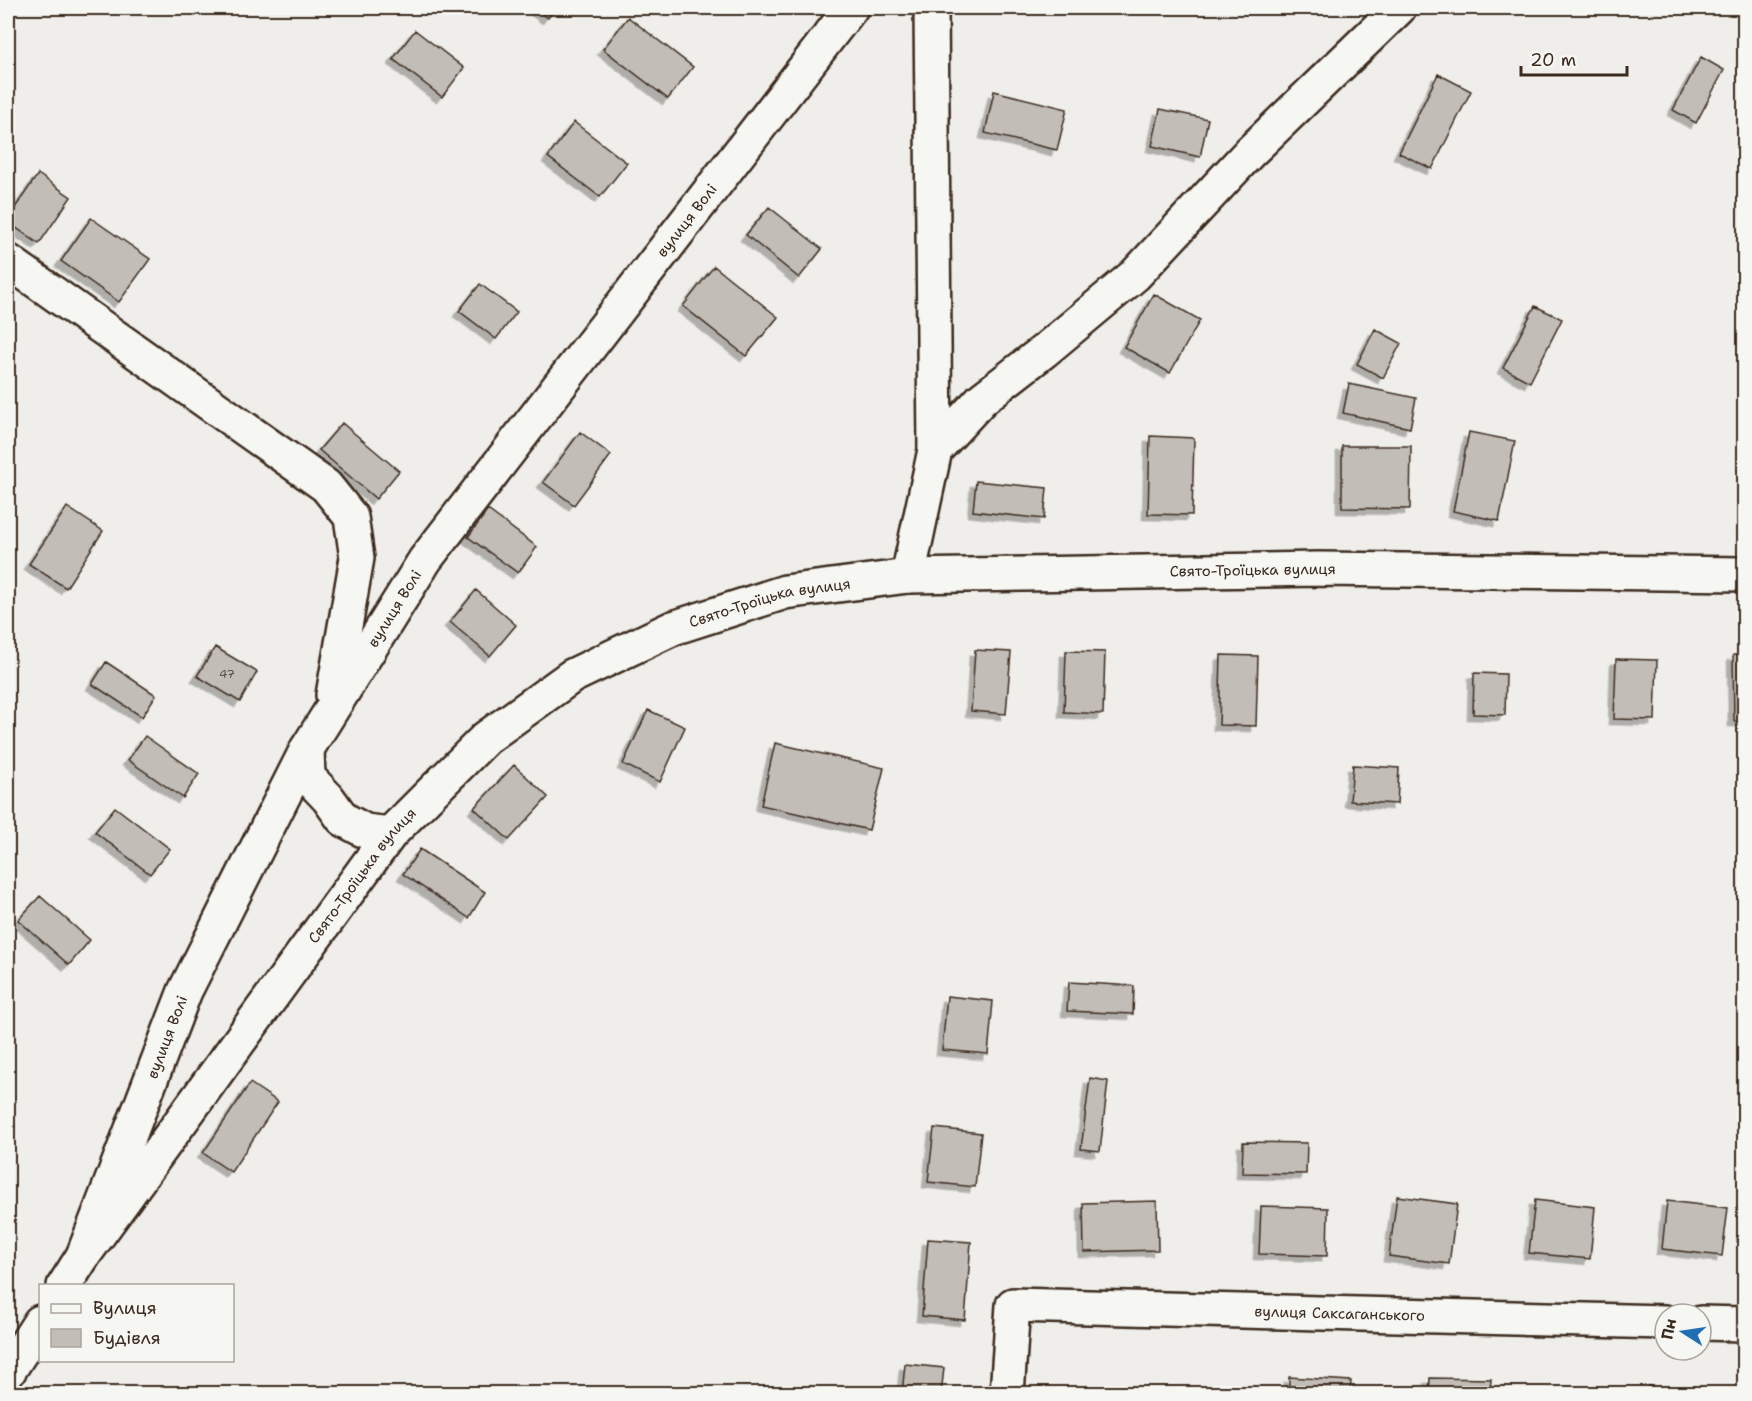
<svg xmlns="http://www.w3.org/2000/svg" width="1752" height="1401" font-family="'Shantell Sans',sans-serif">
	<style>
		.building { fill: #c2bdb7; stroke: #3b2a1e; stroke-width: 1.5; filter: url(#shadow) }
		.lines { fill: none; stroke-linecap: round; stroke-linejoin: round }
		.minor-casing { stroke: #3b2a1e; stroke-width: 38 }
		.minor { stroke: #f6f6f2; stroke-width: 33 }
		.labels { text-anchor: middle; stroke-width: 5; stroke-linejoin: round; paint-order: stroke }
		.number-label { font-size: 12px; fill: #5d4f44 }
		.street-label { font-size: 15px; fill: #3b2a1e; stroke: #f6f6f2 }
	</style>
	<defs>
		<filter id="shadow"><feDropShadow dx="-5.5" dy="5.5" stdDeviation="0" flood-color="#0004"/></filter>
	</defs>
	<rect width="100%" height="100%" fill="#efeeea"/>
	<filter id="ink" filterUnits="userSpaceOnUse"><feTurbulence type="fractalNoise" baseFrequency=".0167" numOctaves="2"/><feDisplacementMap in="SourceGraphic" scale="12" xChannelSelector="R" yChannelSelector="G"/><feConvolveMatrix kernelMatrix="1 2 1 2 8 2 1 2 1" color-interpolation-filters="sRGB"/></filter>
	<g filter="url(#ink)">
		<!-- building -->
		<path class="building" d="M534,8h22l-8,10z
			M628,17l65,50 -25,32 -65,-50z
			M415,30l49,38 -22,29 -49,-38z
			M1701,57l23,13 -28,53 -23,-13z
			M1438,74l33,17 -39,78 -33,-16z
			M994,91l73,18 -10,41 -72,-17z
			M1160,109l48,10 -8,38 -48,-11z
			M574,122l53,41 -27,34 -52,-40z
			M38,174l33,23 -32,47 -31,-22v-4z
			M769,207l53,42 -23,29 -53,-43z
			M91,218l59,41 -31,43 -58,-41z
			M714,266l64,51 -32,39 -63,-50z
			M480,284l37,28 -21,27 -37,-28z
			M1154,294l46,26 -30,53 -46,-26z
			M1535,306l27,13 -32,63 -27,-14z
			M1375,329l26,14 -18,35 -26,-14z
			M1349,384l67,14 -6,30 -67,-15z
			M342,423l57,48 -23,28 -57,-49z
			M580,432l31,23 -37,50 -31,-23z
			M1469,432l46,9 -16,80 -46,-10z
			M1150,436l44,2 -2,77 -44,-1z
			M1342,446h69l-1,63 -68,-1z
			M976,481l71,7 -3,31 -71,-8z
			M67,507l36,24 -37,57 -37,-24z
			M488,510l49,37 -19,26 -50,-36z
			M476,590l40,35 -26,31 -40,-34z
			M215,647l42,25 -17,30 -43,-26z
			M975,650l36,2 -5,62 -35,-3z
			M1066,651l39,1 -2,62 -39,-2z
			M1221,655l37,1 -2,70 -37,-1z
			M1733,655h11v66h-10z
			M1616,659l41,1 -2,60 -41,-1z
			M106,662l50,33 -14,22 -50,-33z
			M1474,673l32,1 -1,41 -32,-1z
			M648,710l37,17 -25,55 -37,-18z
			M145,736l54,38 -16,24 -55,-38z
			M775,743l109,25 -15,62 -108,-25z
			M514,765l34,32 -39,43 -35,-32z
			M1353,765l46,3 -2,36 -47,-3z
			M115,807l55,42 -20,25 -55,-42z
			M420,849l65,43 -16,26 -66,-44z
			M40,896l50,44 -21,25 -51,-45z
			M1069,982l65,4 -1,28 -66,-3z
			M947,996l46,5 -5,53 -46,-4z
			M1090,1078l18,3 -8,70 -19,-2z
			M250,1083l28,19 -47,70 -28,-19z
			M934,1128l47,5 -6,54 -47,-5z
			M1243,1142l64,1 -1,31 -64,-1z
			M1397,1196l60,8 -8,60 -60,-8z
			M1535,1200l60,7 -5,52 -61,-6z
			M1157,1201l1,49 -74,2 -1,-49z
			M1667,1201l61,7 -6,48 -60,-7z
			M1261,1206l67,2 -1,48 -68,-2z
			M928,1239l43,3 -6,78 -43,-4z
			M905,1364l39,4 -3,26h-39z
			M1289,1377l62,4 -1,13h-61z
			M1430,1378l61,1 -1,15h-61z
			M1648,1386l52,8h-53z
			M1539,1390l59,2v2h-59z"/>
		<g class="lines">
			<!-- minor casing -->
			<g class="minor-casing">
				<g id="minor">
					<path d="M8,261l318,225 25,31 6,41 -24,137"/>
					<path d="M935,450l47,-51 62,-48 91,-76 114,-122 150,-145"/>
					<path d="M908,576l27,-126 -4,-442"/>
					<path d="M307,749l1,28 20,21 15,21 22,12 25,3"/>
					<path id="s1" d="M83,1256l307,-422 96,-96 86,-62 101,-48 112,-36 123,-16 410,-7 426,5"/>
					<path id="s2" d="M64,1286l19,-30 102,-265 122,-242 118,-189 426,-552"/>
					<path d="M1701,1323l43,1"/>
					<path d="M8,1372l32,-50"/>
					<path id="s3" d="M1007,1394l6,-89 652,17"/>
				</g>
			</g>
			<!-- minor -->
			<use href="#minor" class="minor"/>
		</g>
	</g>
	<g class="labels">
		<!-- number labels -->
		<g class="number-label">
			<text x="227" y="678">47</text>
		</g>
		<!-- street labels -->
		<g class="street-label">
			<text dy="5" stroke="none"><textPath href="#s2" startOffset="1242">вулиця Волі</textPath></text>
			<text dy="5" stroke="none"><textPath href="#s1" startOffset="1462">Свято-Троїцька вулиця</textPath></text>
			<text dy="5" stroke="none"><textPath href="#s1" startOffset="976">Свято-Троїцька вулиця</textPath></text>
			<text dy="5" stroke="none"><textPath href="#s2" startOffset="756">вулиця Волі</textPath></text>
			<text dy="5" stroke="none"><textPath href="#s1" startOffset="472">Свято-Троїцька вулиця</textPath></text>
			<text dy="5" stroke="none"><textPath href="#s2" startOffset="270">вулиця Волі</textPath></text>
			<text dy="5" stroke="none"><textPath href="#s3" startOffset="416">вулиця Саксаганського</textPath></text>
		</g>
	</g>
	<!-- margin -->
	<rect width="1752" height="1401" fill="none" stroke="#f6f6f2" stroke-width="30"/>
	<rect x="15" y="15" width="1722" height="1371" fill="none" stroke="#3b2a1e" stroke-width="2" filter="url(#ink)"/>
	<!-- legend -->
	<rect x="39" y="1284" width="195" height="78" fill="#f6f6f2" stroke="#aba49d" stroke-width="1.5"/>
	<rect x="51" y="1304" width="30" height="9" fill="#f6f6f2" stroke="#aba49d" stroke-width="1.5"/>
	<text x="93" y="1314" font-size="18" fill="#3b2a1e">Вулиця</text>
	<rect x="51" y="1329" width="30" height="18" fill="#c2bdb7" stroke="#aba49d" stroke-width="1.5"/>
	<text x="93" y="1344" font-size="18" fill="#3b2a1e">Будівля</text>
	<!-- north arrow -->
	<g transform="translate(1683 1332) rotate(282)"><circle r="28" fill="#f6f6f2" stroke="#aba49d" stroke-width="1.5"/>
	<path d="M0-4.5L10 22L0 15L-10 22Z" fill="#1f6fb2"/>
	<text y="-9" font-size="16" font-weight="bold" text-anchor="middle" fill="#3b2a1e">Пн</text>
	</g>
	<!-- scale -->
	<path d="M1521 66v9h106v-9" fill="none" stroke="#3b2a1e" stroke-width="3"/>
	<text x="1530" y="66" font-size="18" fill="#3b2a1e" stroke="#f6f6f2" stroke-width="4.5" paint-order="stroke">20 m</text>
</svg>
